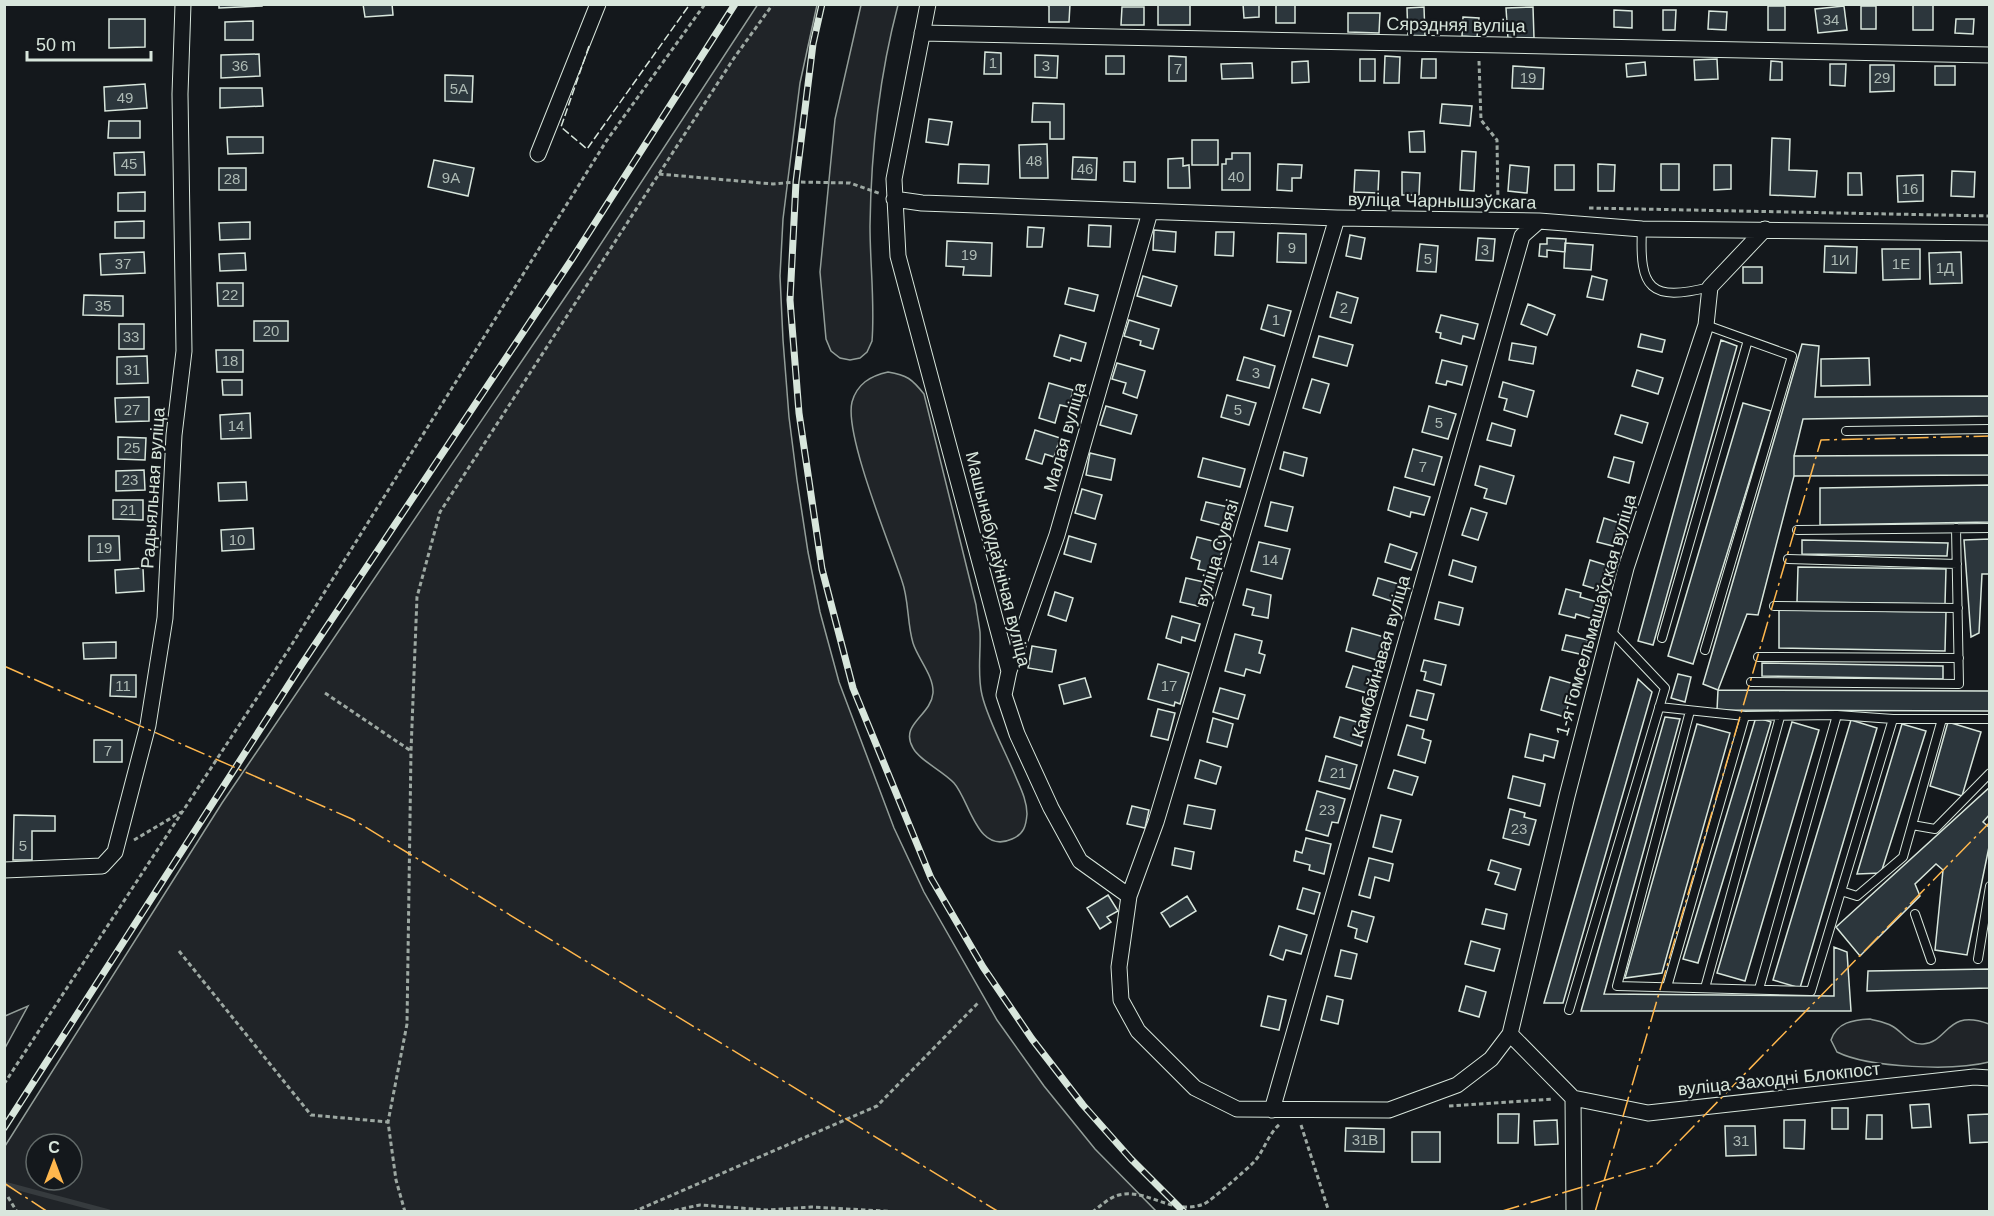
<svg xmlns="http://www.w3.org/2000/svg" width="1994" height="1216" font-family="Arial,sans-serif">
	<style>
		.green { fill: #202428; stroke: #939e99; stroke-width: 1.5; fill-rule: evenodd }
		.lines { fill: none; stroke-linecap: round; stroke-linejoin: round }
		.stream { stroke: #363b3e; stroke-width: 5 }
		.building { fill: #2c363c; stroke: #d8e6dc; stroke-width: 1.5 }
		.lane-casing { stroke: #d8e6dc; stroke-width: 10 }
		.street-casing { stroke: #d8e6dc; stroke-width: 17 }
		.path { stroke: #9da8a2; stroke-width: 3; stroke-dasharray: 4.5 3; stroke-linecap: butt }
		.lane { stroke: #14181c; stroke-width: 8 }
		.street { stroke: #14181c; stroke-width: 15 }
		.rail-casing { stroke: #d8e6dc; stroke-width: 7 }
		.rail { stroke: #14181c; stroke-width: 4.5; stroke-dasharray: 14; stroke-linecap: butt }
		.fence { stroke: #d8e6dc; stroke-width: 1.5; stroke-dasharray: 8 3; stroke-linecap: butt }
		.power { stroke: #ffb74d; stroke-width: 1.5; stroke-dasharray: 21 4.5 3 4.5; stroke-linecap: butt }
		.labels { text-anchor: middle; stroke-width: 4.5; stroke-linejoin: round; paint-order: stroke }
		.number-label { font-size: 15px; fill: #adbab4 }
		.street-label { font-size: 18px; fill: #d8e6dc; stroke: #14181c }
	</style>
	<rect width="100%" height="100%" fill="#14181c"/>
	<!-- green -->
	<path class="green" d="M758,4l59,1 -17,78 -17,136 -3,57 3,64 6,77 8,63 11,72 12,60 19,70 55,146 30,64 73,128 47,66 51,63 61,62h-1151v-65l217,-343 365,-538zM36,1144h36v36h-36z
		M861,5h37c-19,72 -27,147 -28,221 0,39 5,77 2,115l-5,11 -7,6 -10,2 -10,-2 -9,-7 -5,-12 -6,-67 15,-153z
		M888,372c19,3 24,7 36,22l52,211c1,9 3,18 4,27 1,21 -3,42 2,63 6,25 23,56 33,80 5,12 12,25 12,39 -1,12 -3,20 -15,25 -35,16 -42,-38 -58,-56 -11,-12 -35,-23 -41,-35 -14,-24 18,-32 20,-55 1,-17 -15,-34 -20,-50 -6,-20 -4,-43 -11,-62 -12,-36 -58,-147 -50,-179 5,-18 18,-26 36,-30z
		M28,1006l-23,42v-32z
		M1870,1019c7,2 15,3 22,7 11,6 17,19 31,18 26,-2 23,-36 66,-20v38c-35,9 -120,6 -152,-10l-6,-12c6,-18 22,-20 39,-21z"/>
	<g class="lines">
		<!-- stream -->
		<path class="stream" d="M4,1184l105,28"/>
	</g>
	<!-- building -->
	<path class="building" d="M219,4h43v2l-43,2z
		M363,4h29l1,11 -28,2z
		M1045,4h25l-1,18h-20v-16z
		M1158,4h32v21h-32z
		M1243,4h16v13l-15,1z
		M1276,4h19v19h-19z
		M1913,4h20v26h-20z
		M1768,6h17v24h-17z
		M1844,6l3,24 -29,3 -3,-24z
		M1861,6h15v23h-15z
		M1122,7h22v18h-23z
		M1424,7l1,29 -17,1 -1,-29z
		M1533,7l1,31 -26,1 -2,-31z
		M1614,10l18,1v17l-18,-1z
		M1663,10h13l-1,20h-12z
		M1709,11l18,1 -1,18 -18,-1z
		M1348,13h32l-1,20 -31,-1z
		M1463,17l16,1 -2,19 -15,-1z
		M109,19h36v28l-36,1z
		M1956,19h18l-1,15 -18,-1z
		M253,21v19h-28v-18z
		M985,52l16,1v21h-17z
		M259,54l1,22 -39,2v-23z
		M1035,55l23,1 -1,22 -22,-1z
		M1106,56h18v18h-18z
		M1169,56l17,1v24h-17z
		M1385,56l15,1 -1,26h-15z
		M1360,59h15v22h-15z
		M1422,59h14v19h-15z
		M1717,59l1,20 -23,1 -1,-20z
		M1308,61l1,21 -17,1v-21z
		M1771,61l11,1v18h-12z
		M1645,62l1,13 -19,2 -1,-13z
		M1252,63l1,15 -31,1 -1,-15z
		M1830,64h16l-1,22 -15,-1z
		M1870,65h24v26l-24,1z
		M1513,66l31,2 -1,21 -31,-1z
		M1935,66h20v19h-20z
		M445,75l28,1 -1,26 -27,-1z
		M145,84l2,24 -42,3 -1,-24z
		M220,88h42l1,18 -43,2z
		M1033,103l31,1v35h-14v-17h-18z
		M1442,104l30,2 -2,20 -30,-3z
		M929,119l23,3 -4,23 -22,-3z
		M109,121h31v17h-32z
		M1424,131l1,21h-15l-1,-20z
		M227,137h36v16l-35,1z
		M1772,138l18,1 -1,31 28,1 -2,26 -45,-2z
		M1192,140h26v25h-26z
		M1047,144l1,34h-28l-1,-33z
		M1462,151l14,1 -2,39 -14,-1z
		M144,152l1,23h-30l-1,-22z
		M1232,153h18v37h-28v-26h4v-5h6z
		M1073,157l24,1 -1,22 -24,-1z
		M1183,158v8l6,-1 1,23h-22v-29z
		M434,160l40,8 -6,28 -40,-9z
		M1124,162h11v20l-11,-1z
		M959,164l30,1 -1,19 -30,-1z
		M1278,164l24,1 -1,13h-9v13l-15,-1z
		M1598,164l17,1 -1,26h-16z
		M1661,164h18v26h-18z
		M1510,165l19,2 -2,26 -19,-2z
		M1555,165h19v25h-19z
		M1714,165h17v24l-17,1z
		M219,168h27v22h-27z
		M1355,170l24,1 -1,22 -24,-1z
		M1952,171l23,1 -1,25 -23,-1z
		M1402,172l18,1 -1,22h-17z
		M1848,173h13l1,22h-14z
		M1923,175v26l-25,1 -1,-26z
		M145,192v19h-27v-18z
		M144,221v17h-29v-16z
		M250,222v17l-30,1 -1,-17z
		M1089,225l22,1 -1,21 -22,-1z
		M1028,227l16,1 -2,19h-15z
		M1154,230l22,2 -1,20 -22,-2z
		M1216,232h18l-1,24 -18,-1z
		M1278,233l28,1v29l-29,-1z
		M1350,235l15,3 -4,21 -15,-3z
		M1478,238l17,1 -2,22 -17,-1z
		M1547,238l19,1 -1,13 -18,-2v7l-8,-1 1,-12h7z
		M947,241l45,2 -1,33 -28,-1 1,-8 -18,-1z
		M1565,243l28,2 -2,25 -27,-2z
		M1420,244l18,2 -2,26 -19,-1z
		M1825,246l32,1 -1,26 -32,-1z
		M1882,249h38v30l-37,1z
		M144,252l1,21 -44,2 -1,-21z
		M1961,252l1,31 -32,1 -1,-31z
		M245,253l1,17 -26,1 -1,-17z
		M1743,267h19v16h-19z
		M1143,276l34,10 -6,20 -34,-10z
		M1592,276l15,4 -4,20 -16,-3z
		M217,283h26v23h-25z
		M1069,288l29,7 -4,16 -29,-7z
		M1337,292l21,6 -7,25 -21,-6z
		M84,295l39,1v20l-40,-1z
		M1528,304l27,11 -8,20 -26,-11z
		M1268,305l23,6 -7,25 -23,-7z
		M1441,315l37,9 -4,15 -11,-3 -2,8 -21,-6 1,-5 -5,-1z
		M1129,320l30,9 -6,20 -13,-4 1,-4 -17,-5z
		M254,321h34v20h-34z
		M119,324h25v25h-25z
		M1641,334l24,6 -3,12 -24,-5z
		M1060,335l26,8 -5,18 -10,-3 -1,3 -16,-5z
		M1319,336l34,9 -6,21 -34,-9z
		M1721,340l16,6 -84,299 -15,-4z
		M1512,343l24,4 -3,17 -24,-4z
		M1802,344l17,2 -4,51 175,-1v20l-187,3 -9,37v20l-36,139 -11,-1 -29,76 -15,-6z
		M216,350h27v22h-26z
		M147,356l1,27 -31,1v-27z
		M1244,357l31,9 -6,22 -32,-8z
		M1869,358l1,27 -49,1v-27z
		M1442,360l25,6 -5,19 -15,-4 -1,4 -10,-2z
		M1117,363l28,8 -8,27 -14,-5 3,-10 -14,-4z
		M1637,370l26,8 -5,16 -26,-8z
		M1312,379l17,5 -9,29 -17,-5z
		M222,380h20v15h-19z
		M1503,382l31,9 -7,26 -23,-7 3,-11 -8,-2z
		M1049,383l24,7 -4,17 -9,-2 -5,18 -16,-5z
		M1227,395l29,8 -7,22 -28,-8z
		M149,397v24l-33,1 -1,-24z
		M1743,403l28,8 -78,253 -25,-8z
		M1106,406l31,9 -6,19 -31,-9z
		M1429,406l27,8 -8,25 -26,-7z
		M250,413l1,25 -30,1 -1,-24z
		M1621,415l27,8 -6,20 -27,-9z
		M1492,423l23,7 -4,16 -24,-6z
		M1035,430l25,8 -6,19 -9,-3 -3,10 -16,-5z
		M118,437l28,1 -1,22 -27,-1z
		M1413,449l29,8 -8,28 -29,-8z
		M1284,452l23,6 -4,18 -23,-7z
		M1090,453l25,6 -4,21 -25,-5z
		M1990,455v20l-196,1v-20z
		M1614,457l20,5 -5,21 -21,-6z
		M1203,458l42,11 -5,18 -42,-10z
		M1480,466l34,10 -8,28 -22,-6 3,-9 -12,-4z
		M144,470l1,20 -29,1v-20z
		M246,482l1,18 -28,1 -1,-18z
		M1990,485v37l-170,3v-37z
		M1394,487l36,10 -6,18 -13,-3 -1,5 -22,-7z
		M1082,489l20,6 -7,24 -20,-6z
		M113,500h30v20l-30,-1z
		M1206,502l27,6 -5,19 -27,-7z
		M1271,502l22,5 -6,24 -22,-5z
		M1471,508l16,5 -9,27 -16,-5z
		M1604,518l15,5 -6,23 -16,-4z
		M253,528l1,21 -32,2 -1,-21z
		M89,536h30l1,24 -31,1z
		M1069,536l27,8 -5,18 -27,-8z
		M1197,537l27,7 -8,29 -18,-4 2,-8 -9,-3z
		M1990,539v35h-8l-3,59 -8,4 -7,-97z
		M1802,540l146,3 -1,13 -145,-2z
		M1259,542l31,7 -8,30 -31,-8z
		M1390,544l27,9 -6,17 -26,-8z
		M1453,560l23,7 -4,15 -23,-7z
		M1590,560l16,5 -7,25 -16,-5z
		M1798,567l148,2 -1,35 -148,-2z
		M143,568l1,23 -28,2 -1,-23z
		M1186,578l27,6 -4,16 -9,-2 -2,8 -18,-4z
		M1378,578l27,8 -5,18 -27,-9z
		M1247,589l24,6 -3,23 -16,-3 2,-7 -11,-3z
		M1566,589l15,4 -1,4 17,5 -4,17 -17,-5 -1,4 -16,-4z
		M1055,592l18,6 -7,23 -18,-6z
		M1439,602l24,6 -4,17 -24,-6z
		M1779,610l167,2 -1,39 -166,-3z
		M1172,616l28,8 -5,17 -13,-4 -1,6 -15,-5z
		M1352,628l32,9 -7,23 -31,-9z
		M1235,634l27,7 -3,12 6,2 -5,18 -14,-4 -2,7 -19,-5z
		M1566,635l22,5 -4,15 -22,-5z
		M116,642v16l-32,1 -1,-16z
		M1032,646l24,4 -4,22 -24,-4z
		M1424,660l22,5 -5,20 -17,-5 2,-8 -5,-1z
		M1762,663l181,3v13l-181,-3z
		M1158,664l31,9 -9,31 -5,-2 -1,4 -26,-7z
		M1353,666l28,8 -7,21 -28,-8z
		M1678,674l13,3 -6,25 -14,-4z
		M111,675h25v22l-26,-1z
		M1550,677l24,7 -9,33 -24,-7z
		M1085,678l6,19 -27,7 -5,-19z
		M1638,679l14,13 -89,311h-19z
		M1220,688l25,7 -7,24 -25,-7z
		M1417,690l17,4 -7,26 -17,-4z
		M1718,690l272,1v20l-273,-1z
		M1158,709l17,4 -7,27 -17,-4z
		M1340,717l27,8 -6,21 -27,-9z
		M1665,717l15,2 -76,275 230,2v-49l13,5 4,59h-270z
		M1756,717l15,5 -73,241 -15,-4z
		M1213,718l20,6 -6,23 -20,-5z
		M1851,720l26,8 -77,260 -27,-8z
		M1792,722l27,8 -74,251 -28,-8z
		M1948,722l33,10 -19,64 -32,-10z
		M1697,724l33,9 -68,240 -37,5z
		M1902,724l24,7 -45,142 -24,1z
		M1407,725l17,5 -2,8 9,3 -6,22 -27,-8z
		M1530,734l28,7 -4,17 -10,-3 -1,6 -18,-4z
		M94,740h28v22h-28z
		M1326,756l31,9 -7,24 -31,-8z
		M1200,760l21,7 -5,17 -21,-6z
		M1394,770l24,7 -6,18 -24,-7z
		M1513,776l32,8 -5,22 -32,-8z
		M1990,787v27l-7,8 7,6v14l-23,113 -32,-5 8,-80 -7,-6 -21,20 5,12 -60,60 -24,-29z
		M1317,791l28,8 -7,24 -6,-1 -4,14 -22,-6z
		M1188,805l27,5 -4,19 -27,-5z
		M1132,806l17,4 -4,18 -18,-4z
		M1510,809l15,4 -1,4 12,3 -7,25 -26,-7z
		M14,815l41,1v15h-23v29h-19z
		M1381,815l20,5 -9,32 -19,-5z
		M1306,838l25,6 -7,30 -15,-4 1,-5 -16,-4 2,-10 6,2z
		M1175,848l19,4 -3,17 -19,-4z
		M1369,858l24,6 -4,17 -14,-4 -5,21 -11,-3z
		M1491,860l30,9 -6,21 -20,-6 4,-11 -11,-3z
		M1303,888l17,5 -6,21 -17,-5z
		M1108,895l10,16 -11,6 4,5 -11,7 -13,-21z
		M1187,896l9,15 -26,16 -9,-14z
		M1486,909l21,5 -3,15 -22,-5z
		M1352,911l22,6 -7,25 -12,-4 2,-9 -9,-3z
		M1279,926l28,9 -6,19 -15,-4 -3,10 -13,-5z
		M1471,941l29,8 -6,22 -29,-7z
		M1341,950l16,4 -6,25 -16,-3z
		M1990,969v19l-123,3 1,-20z
		M1466,986l20,6 -7,25 -20,-6z
		M1268,996l18,4 -7,30 -18,-4z
		M1327,996l16,4 -5,24 -17,-4z
		M1929,1104l2,23 -19,1 -2,-23z
		M1832,1108h16v21h-16z
		M1498,1114h21l-1,29h-20z
		M1990,1114v28l-20,1 -2,-28z
		M1867,1115h15v24h-16z
		M1557,1120l1,24 -23,1 -1,-24z
		M1784,1120h21l-1,29 -20,-1z
		M1725,1126h30l1,29 -30,1z
		M1346,1128l38,1v23l-39,-1z
		M1412,1132h28v30h-28z"/>
	<g class="lines">
		<!-- lane casing -->
		<g class="lane-casing">
			<path id="lane" d="M1642,229c-3,60 8,73 68,58
				M1846,431l144,-2
				M1797,530l193,-2
				M1788,559l169,5
				M1774,606l184,2
				M1662,638l86,-298
				M1705,650l87,-294 -86,-31
				M1758,657l201,1
				M1751,682l208,2 -3,-156
				M1659,707l86,9 92,-1 56,4h97
				M1690,711l-73,275 194,5 82,-272
				M1912,825l23,4 55,-56
				M1841,891l16,5 46,-39 39,-138
				M1915,914l16,46
				M1978,959l12,-73
				M1667,987l78,-271
				M1705,988l75,-271
				M1759,989l78,-274
				M1569,1010l96,-322 -55,-58"/>
		</g>
		<!-- street casing -->
		<g class="street-casing">
			<path id="street" d="M928,4l-34,175 4,77 111,415 -5,24 13,39 34,74 29,53 49,35 -10,71 2,33 17,31 57,57 42,21 152,1 68,-25 34,-26 19,-25 63,64 75,15 326,-36 16,1
				M922,33l1068,22
				M538,154l60,-150
				M894,199l28,4 415,15 202,3 103,8 348,4
				M1009,671l48,-136 93,-323
				M4,870l98,-4 13,-14 33,-127 17,-107 9,-183 10,-84 -4,-257 3,-90
				M1129,896l27,-74 181,-604
				M1510,1034l57,-238 59,-228 80,-243 4,-38 55,-58
				M1573,1098l1,114
				M1272,1110l250,-874 17,-15"/>
		</g>
		<!-- path -->
		<path class="path" d="M1479,61l2,59 16,20 1,64
			M659,174l114,10 23,-2 54,1 31,11
			M1589,208l401,8
			M325,693l86,58
			M134,840l49,-29
			M179,951l132,164 77,7
			M4,1084l285,-435 318,-509 98,-136
			M1449,1106l104,-7
			M1301,1125l28,87
			M8,1197l9,15
			M405,1212l-9,-32 -8,-58 19,-98 4,-273 6,-154 23,-85 294,-454 39,-54
			M633,1212l244,-106 102,-104
			M667,1212l33,-7 67,5 44,-3 91,5
			M1092,1212c9,-6 16,-14 27,-17 29,-7 52,21 85,9 7,-3 43,-35 50,-42 10,-11 14,-28 26,-38"/>
		<!-- lane -->
		<use href="#lane" class="lane"/>
		<!-- street -->
		<use href="#street" class="street"/>
		<!-- rail casing -->
		<g class="rail-casing">
			<path id="rail" d="M822,4l-9,40 -17,138 -6,118 9,113 23,156 31,119 78,190 52,89 49,72 51,66 48,54 53,53
				M4,1128l298,-464 270,-405 163,-255"/>
		</g>
		<!-- rail -->
		<use href="#rail" class="rail"/>
		<!-- fence -->
		<path class="fence" d="M589,46l-28,81 26,22 103,-145"/>
		<!-- power -->
		<path class="power" d="M4,666l348,153 647,393
			M4,1183l44,29
			M1499,1212l157,-47 334,-343
			M1595,1212l226,-772 169,-4"/>
	</g>
	<g class="labels">
		<!-- number labels -->
		<g class="number-label">
			<text x="1831" y="25">34</text>
			<text x="993" y="68">1</text>
			<text x="240" y="71">36</text>
			<text x="1046" y="71">3</text>
			<text x="1178" y="74">7</text>
			<text x="1528" y="83">19</text>
			<text x="1882" y="83">29</text>
			<text x="459" y="94">5А</text>
			<text x="125" y="103">49</text>
			<text x="1034" y="166">48</text>
			<text x="129" y="169">45</text>
			<text x="1085" y="174">46</text>
			<text x="1236" y="182">40</text>
			<text x="451" y="183">9А</text>
			<text x="232" y="184">28</text>
			<text x="1910" y="194">16</text>
			<text x="1292" y="253">9</text>
			<text x="1485" y="255">3</text>
			<text x="969" y="260">19</text>
			<text x="1428" y="264">5</text>
			<text x="1840" y="265">1И</text>
			<text x="123" y="269">37</text>
			<text x="1901" y="269">1Е</text>
			<text x="1945" y="273">1Д</text>
			<text x="230" y="300">22</text>
			<text x="103" y="311">35</text>
			<text x="1344" y="313">2</text>
			<text x="1276" y="325">1</text>
			<text x="271" y="336">20</text>
			<text x="131" y="342">33</text>
			<text x="230" y="366">18</text>
			<text x="132" y="375">31</text>
			<text x="1256" y="378">3</text>
			<text x="132" y="415">27</text>
			<text x="1238" y="415">5</text>
			<text x="1439" y="428">5</text>
			<text x="236" y="431">14</text>
			<text x="132" y="453">25</text>
			<text x="1423" y="472">7</text>
			<text x="130" y="485">23</text>
			<text x="128" y="515">21</text>
			<text x="237" y="545">10</text>
			<text x="104" y="553">19</text>
			<text x="1270" y="565">14</text>
			<text x="123" y="691">11</text>
			<text x="1169" y="691">17</text>
			<text x="108" y="756">7</text>
			<text x="1338" y="778">21</text>
			<text x="1327" y="815">23</text>
			<text x="1519" y="834">23</text>
			<text x="23" y="851">5</text>
			<text x="1365" y="1145">31В</text>
			<text x="1741" y="1146">31</text>
		</g>
		<!-- street labels -->
		<g class="street-label">
			<text transform="translate(1456 25) rotate(1)" y="6">Сярэдняя вуліца</text>
			<text transform="translate(1442 201) rotate(1)" y="6">вуліца Чарнышэўскага</text>
			<text transform="translate(1065 437) rotate(-74)" y="6">Малая вуліца</text>
			<text transform="translate(153 488) rotate(-86)" y="6">Радыяльная вуліца</text>
			<text transform="translate(1217 553) rotate(-73)" y="6">вуліца Сувязі</text>
			<text transform="translate(998 559) rotate(76)" y="6">Машынабудаўнічая вуліца</text>
			<text transform="translate(1596 615) rotate(-74)" y="6">1-я Гомсельмашаўская вуліца</text>
			<text transform="translate(1381 657) rotate(-74)" y="6">Камбайнавая вуліца</text>
			<text transform="translate(1779 1079) rotate(-6)" y="6">вуліца Заходні Блокпост</text>
		</g>
	</g>
	<!-- border -->
	<rect width="1994" height="1216" fill="none" stroke="#d8e6dc" stroke-width="12"/>
	<!-- north arrow -->
	<g transform="translate(54 1162)"><circle r="28" fill="#14181c" stroke="#626a69" stroke-width="1.5"/>
	<path d="M0-4.5L10 22L0 15L-10 22Z" fill="#ffb74d"/>
	<text y="-9" font-size="16" font-weight="bold" text-anchor="middle" fill="#d8e6dc">С</text>
	</g>
	<!-- scale -->
	<path d="M27 51v9h124v-9" fill="none" stroke="#d8e6dc" stroke-width="3"/>
	<text x="36" y="51" font-size="18" fill="#d8e6dc" stroke="#14181c" stroke-width="4.5" paint-order="stroke">50 m</text>
</svg>
